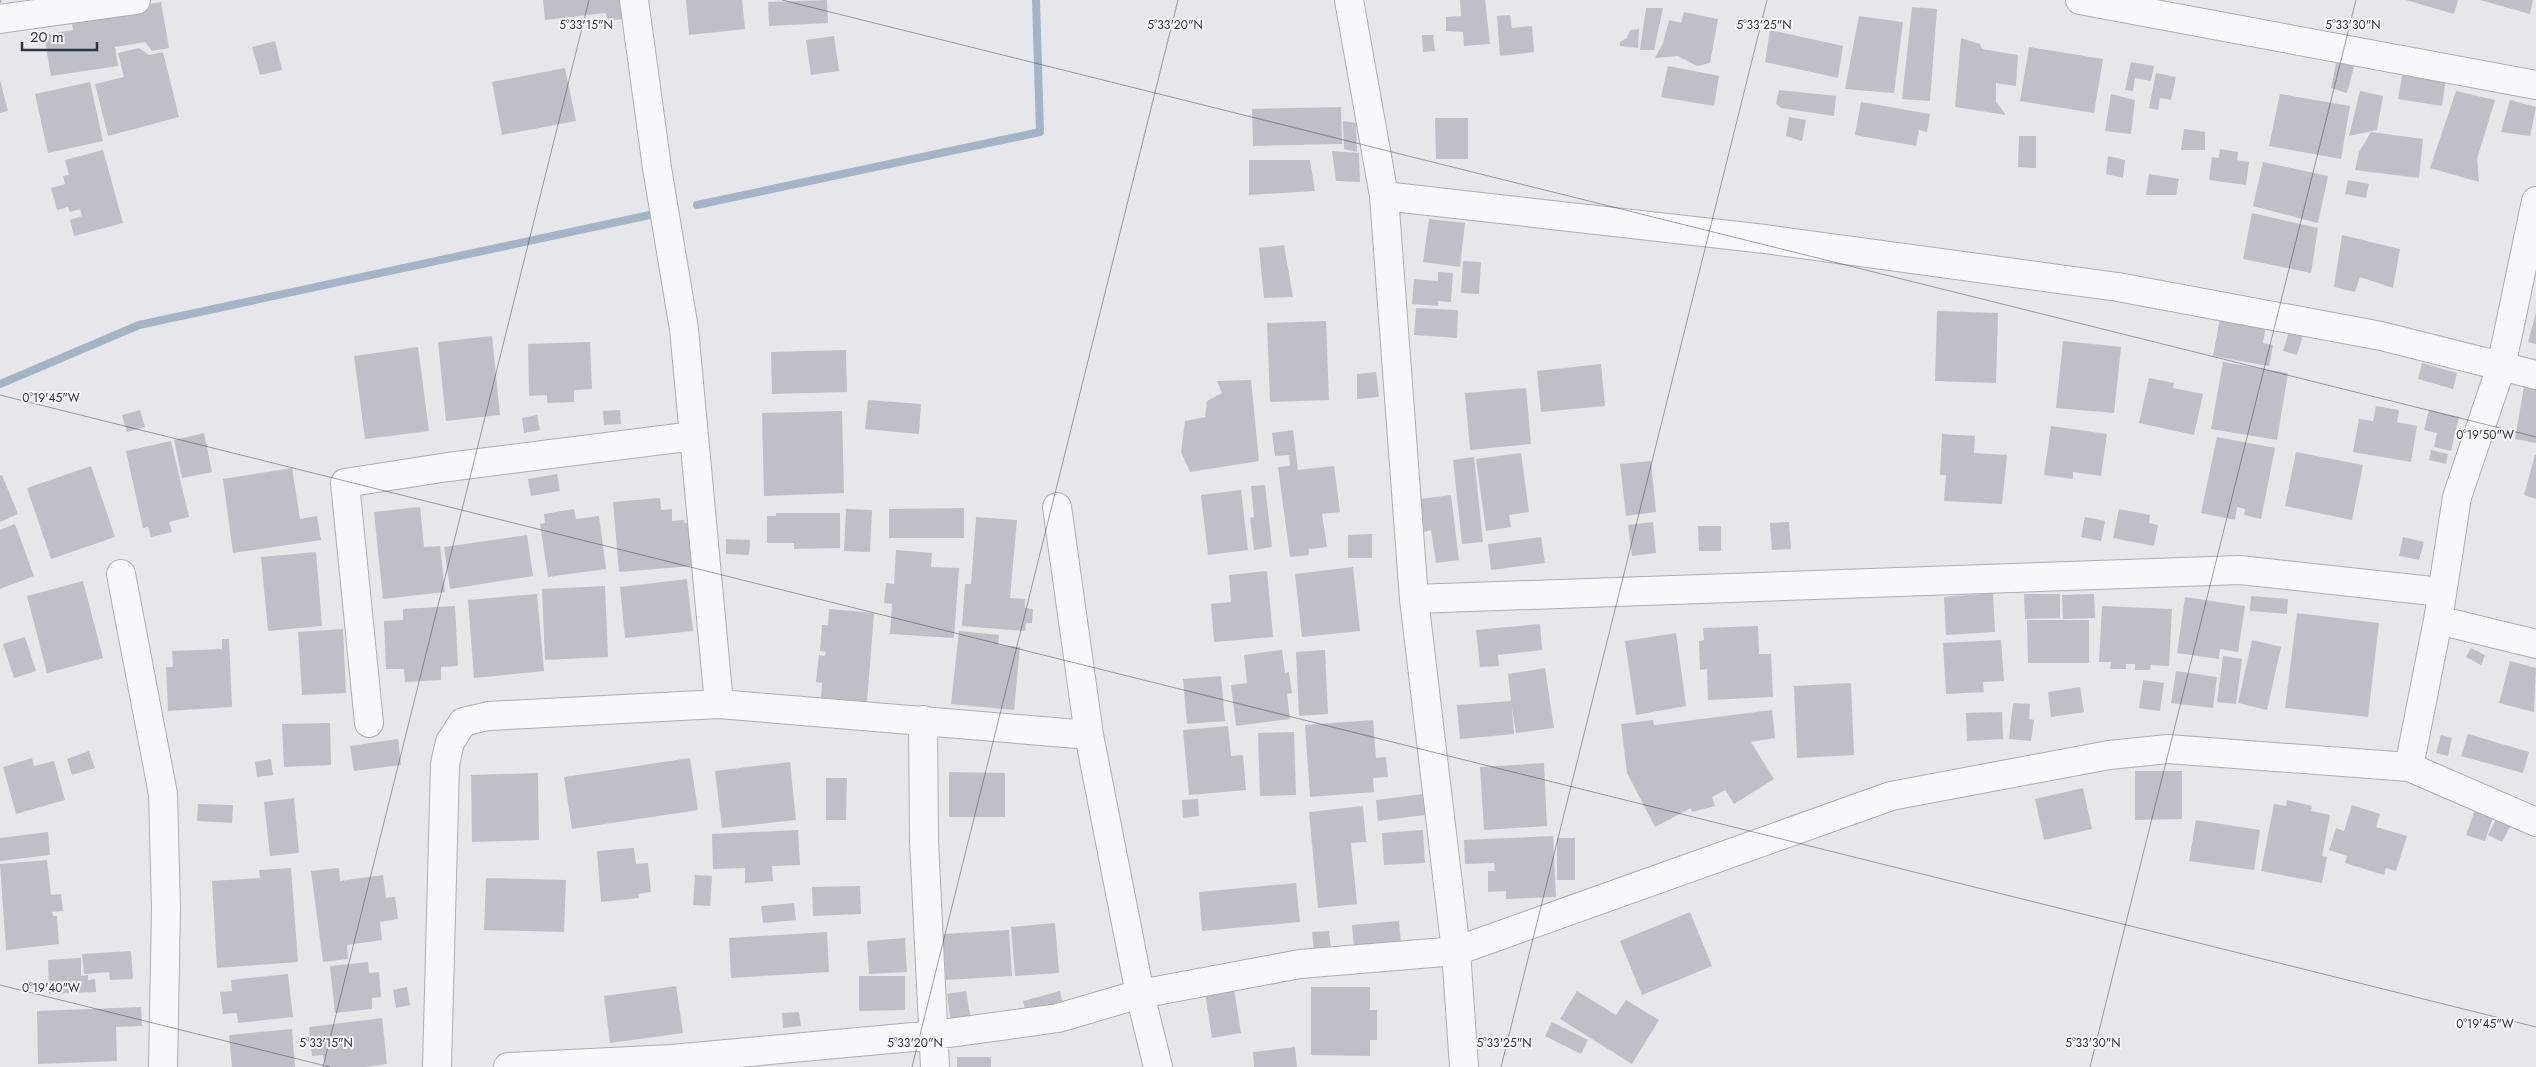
<svg xmlns="http://www.w3.org/2000/svg" width="2536" height="1067" font-family="Jost,sans-serif">
	<style>
		.lines { fill: none; stroke-linecap: round; stroke-linejoin: round }
		.stream { stroke: #a4b4c6; stroke-width: 8 }
		.building { fill: #bdc0c7 }
		.minor-casing { stroke: #aaaeb5; stroke-width: 30 }
		.minor { stroke: #f7f8fa; stroke-width: 28 }
		.ticks { fill: none; stroke: #2e3542; stroke-width: 1; stroke-opacity: 0.45 }
		.ticks-label { font-size: 12px; text-anchor: middle; fill: #2e3542; stroke: #f4f6f8; stroke-width: 4; stroke-linejoin: round; paint-order: stroke }
	</style>
	<rect width="100%" height="100%" fill="#e5e7eb"/>
	<g class="lines">
		<!-- stream -->
		<path class="stream" d="M697,205l343,-73 -4,-132
			M0,384l139,-59 520,-112"/>
	</g>
	<!-- building -->
	<path class="building" d="M543,0h84l2,18 -20,3 -4,-8 -60,7z
		M686,0h56l3,29 -56,6z
		M827,0l1,23 -59,3 -1,-24z
		M1460,0h25l5,44 -26,2 -1,-14 -17,-1v-14l15,-1z
		M2406,0h52l-4,14z
		M2480,0h53l-3,14z
		M161,2l8,46 -17,3 -7,-9 -30,5 3,19 -67,10 -7,-41 29,-5 -2,-13z
		M1912,7l25,2 -7,92 -28,-2z
		M1646,8h17l-9,42h-14z
		M1684,12l34,7 -8,44 -13,3 -19,-10 -23,2 8,-15 6,-23 12,3z
		M1510,15l2,13 20,-2 2,26 -34,4 -3,-40z
		M1859,16l44,6 -9,71 -49,-4z
		M1639,29l-1,19 -18,-2v-4l7,-4 3,-8z
		M1770,30l73,16 -5,32 -73,-16z
		M1422,35h11l2,16 -12,1z
		M834,36l5,35 -28,4 -5,-35z
		M1961,38l19,6 2,5 36,6 -2,31 -20,-3v19l10,13 -51,-8z
		M275,41l7,29 -22,5 -8,-28z
		M2029,47l74,12 -9,54 -74,-12z
		M139,48l10,7 14,-3 16,65 -71,19 -13,-52 29,-7 -6,-24z
		M2337,59l18,4 -8,30 -16,-5z
		M2131,62l23,4 -3,15 -16,-3 -2,13 -8,-1z
		M1668,66l51,10 -5,30 -53,-9z
		M565,68l11,53 -74,14 -10,-53z
		M2403,71l43,7 -4,28 -44,-7z
		M2156,73l20,4 -5,23 -11,-2 -2,12 -9,-2z
		M0,80l8,31 -8,2z
		M90,82l13,59 -55,12 -13,-59z
		M1779,90l57,6 -2,20 -53,-8 -5,-4z
		M2360,91l23,5 -6,34 -28,6z
		M2456,91l39,9 -18,59 2,23 -49,-14z
		M2111,94l24,6 -4,34 -26,-3z
		M2280,94l70,12 -9,53 -72,-13z
		M2510,100l26,7 -6,29 -29,-4z
		M1861,102l69,12 -3,18 -8,-2 -3,16 -61,-11z
		M1341,107l1,37 -89,2 -1,-37z
		M1789,117l17,3 -4,21 -16,-5z
		M1435,118h33v41h-32z
		M1343,121l13,2 1,29 -13,-3z
		M2184,129l21,3v18h-24z
		M2371,132l52,7 -4,39 -64,-8 4,-18z
		M2019,136h17v32l-18,-1z
		M2220,149l18,3 -1,8 12,2 -3,23 -37,-5 3,-23 7,1z
		M103,150l20,73 -49,13 -4,-16 12,-4 -2,-7 -10,3 -2,-5 -11,3 -6,-22 14,-4 -2,-8 6,-1 -4,-15z
		M1332,151l27,2 1,29 -24,-1z
		M2108,156l17,4 -2,18 -17,-4z
		M1249,160h61l5,31 -66,4z
		M2263,162l65,14 -10,47 -65,-17z
		M2149,174l30,5 -3,16h-30z
		M2348,180l21,4 -3,14 -21,-4z
		M2252,213l66,15 -7,45 -68,-14z
		M1429,219l36,4 -5,44 -37,-5z
		M2342,235l58,14 -7,39 -33,-11 -5,15 -21,-5z
		M1284,245l9,52 -29,1 -5,-50z
		M1463,261l18,1 -2,32 -18,-1z
		M1438,272l15,1 -2,29 -13,-1v5l-26,-2 2,-25 24,2z
		M1416,308l42,2 -1,28 -43,-3z
		M1937,311l61,2 -2,70 -61,-2z
		M2536,313v31l-8,-2z
		M2220,318l46,8 -3,17 10,2 -4,21 -56,-10z
		M1326,321l3,79 -59,2 -3,-79z
		M2290,328l14,4 -7,23 -14,-4z
		M492,336l8,79 -54,6 -8,-79z
		M2063,341l58,6 -7,66 -58,-5z
		M590,342l2,47 -18,1v12l-27,1v-8l-18,1 -1,-52z
		M418,347l11,84 -64,8 -11,-83z
		M846,350l1,42 -75,2 -1,-42z
		M2223,362l65,11 -11,67 -66,-11z
		M2422,363l35,10 -4,16 -35,-10z
		M1601,364l4,42 -64,6 -4,-41z
		M1376,372l3,25 -22,2v-25z
		M2149,378l25,5 -1,5 30,6 -9,41 -55,-12z
		M1251,380l8,81 -69,11 -9,-20 4,-31 20,-4 2,-16 15,-8 -5,-12z
		M2525,381l11,4v58l-21,-4z
		M1526,388l5,56 -61,6 -5,-57z
		M868,400l53,4 -2,30 -54,-5z
		M2376,406l23,4 -2,12 20,4 -6,36 -58,-10 6,-33 14,2z
		M140,410l5,17 -18,5 -5,-17z
		M620,410l1,14 -17,1 -1,-14z
		M2429,410l30,7 -8,34 -17,-4 3,-14 -13,-3z
		M842,411l2,82 -80,3 -2,-83z
		M537,415l3,15 -16,3 -2,-15z
		M2051,426l56,8 -6,42 -28,-4v7l-29,-4z
		M1293,430l5,40 36,-4 6,46 -18,2 5,33 -18,2v6l-19,2 -12,-90 12,-1 -1,-11 -14,1 -3,-23z
		M204,433l8,39 -30,6 -8,-38z
		M1942,434l33,2 -1,17 33,2 -5,49 -58,-3 2,-26h-6z
		M2217,437l58,11 -14,71 -17,-4 1,-6 -8,-2 -2,13 -34,-7z
		M171,441l18,76 -20,5 3,10 -21,5 -3,-10 -5,1 -17,-77z
		M2431,450l17,4 -2,10 -17,-4z
		M2296,452l67,13 -11,55 -67,-14z
		M1521,453l8,59 -20,3 2,12 -25,4 -10,-72z
		M2535,455h1v44l-12,-4z
		M1474,457l9,85 -21,2 -9,-84z
		M1651,461l5,51 -30,4 -6,-52z
		M91,466l24,71 -64,22 -24,-71z
		M292,468l8,51 17,-3 4,24 -88,13 -10,-74z
		M557,474l3,17 -29,5 -3,-17z
		M2,475l16,39 -18,8v-46z
		M1265,485l7,62 -18,3 -4,-32 4,-1 -3,-31z
		M1241,490l7,60 -40,5 -7,-60z
		M1451,495l8,65 -23,3 -5,-33 -7,2 -4,-33z
		M660,498l1,12 11,-1v12l12,-1 1,3h3l4,43 -73,6 -6,-70z
		M420,507l4,40 16,-1 5,46 -62,7 -9,-87z
		M964,508v30h-75v-29z
		M574,509l2,10 23,-3 7,53 -58,8 -8,-53 5,-1 -1,-9z
		M846,509l26,1 -2,42 -26,-1z
		M2119,509l31,6 -1,8 9,2 -4,21 -41,-8z
		M776,513h64v35l-46,1v-6h-27v-27h9z
		M976,517l41,3 -7,78 15,1v9l8,1 -1,14h-6l-1,8 -63,-5 3,-42h6z
		M2085,517l20,4 -4,20 -20,-4z
		M1653,522l3,31 -24,3 -4,-31z
		M1789,522l2,27 -19,1 -2,-27z
		M15,524l19,52 -34,13v-59z
		M1698,526h23v25h-22z
		M1372,534v24h-24v-23z
		M527,535l6,41 -83,13 -6,-42z
		M1541,537l4,26 -54,7 -3,-26z
		M2403,537l21,5 -5,18 -20,-4z
		M726,539l24,1 -1,15 -23,-1z
		M896,550l36,3 -1,14 28,1 -5,70 -64,-4 2,-30 -8,-1 2,-20 8,1z
		M316,552l6,74 -54,5 -7,-74z
		M1353,567l7,64 -58,6 -7,-63z
		M1267,571l6,66 -59,5 -3,-38 20,-2 -2,-27z
		M687,579l6,52 -68,7 -5,-51z
		M83,581l20,77 -56,15 -20,-77z
		M605,586l3,71 -63,3 -3,-71z
		M1993,593l2,39 -49,3 -2,-38z
		M537,594l7,77 -70,7 -6,-78z
		M2024,594h36v24l-35,1z
		M2094,594l1,24 -32,1 -1,-24z
		M2251,596l37,3 -1,15 -37,-3z
		M2185,597l60,9 -7,46 -18,-3 -1,10 -42,-6z
		M455,606l3,60 -17,1v13l-36,2 -1,-13h-18l-2,-48 19,-1v-11z
		M2102,606l70,3 -3,57 -18,-1 -1,5h-15v-6h-9v5h-16l1,-7h-12z
		M829,609l45,4 -7,89 -46,-4 1,-15 -6,-1 3,-27 6,1 1,-4 -6,-1 2,-26h6z
		M2297,613l82,10 -11,94 -83,-9z
		M2027,620h62v43h-61z
		M1540,624l2,26 -44,5 1,11 -19,1 -4,-37z
		M1758,626l1,28h12l2,43 -65,3 -1,-31 -7,1 -1,-29 5,-1 -1,-12z
		M343,629l3,64 -44,2 -4,-63z
		M959,631l40,4 -1,10 22,2 -6,63 -63,-6z
		M1676,633l10,73 -50,9 -11,-74z
		M25,637l11,34 -22,7 -11,-34z
		M222,639h7l3,68 -64,4 -2,-44h7l-1,-16 50,-2z
		M2001,640l3,41 -21,1 1,10 -38,2 -3,-51z
		M2252,640l29,7 -14,63 -29,-7z
		M2471,648l14,7 -4,10 -15,-8z
		M1282,650l3,23 4,-1 3,21 -5,1 3,25 -54,7 -5,-41 16,-2 -3,-28z
		M1325,650l3,64 -29,2 -3,-64z
		M2223,656l19,3 -6,45 -19,-2z
		M2510,661l26,7 -2,44 -35,-9z
		M1545,668l9,60 -38,5 -4,-25 2,26 -54,5 -3,-34 54,-4 -3,-27z
		M2176,671l41,6 -4,31 -42,-5z
		M1221,676l4,45 -38,3 -4,-45z
		M2143,680l21,3 -4,28 -21,-3z
		M1851,683l3,72 -57,3 -3,-72z
		M2080,687l4,25 -33,5 -3,-25z
		M2013,703l17,1 -1,15 5,1 -3,21 -22,-2z
		M1772,710l3,28 -24,4 23,37 -40,25 -9,-14 -13,7 3,9 -23,6 -1,-4 -36,19 -28,-54 -6,-49 32,-4 1,5z
		M2002,712l1,27 -36,2 -1,-28z
		M1373,720l3,38 10,-1 2,20 -15,1 1,14 -64,5 -5,-72z
		M330,723l1,42 -47,2 -2,-43z
		M1228,726l3,30 12,-1 3,35 -57,5 -6,-65z
		M1294,732l2,63 -36,1 -2,-63z
		M2468,734l61,18 -6,21 -62,-17z
		M2441,735l11,3 -4,18 -12,-3z
		M398,739l3,26 -47,6 -4,-25z
		M89,751l6,17 -23,7 -5,-16z
		M32,758l2,8 20,-5 11,39 -49,14 -13,-47z
		M690,758l8,52 -126,19 -8,-52z
		M271,759l2,16 -16,2 -2,-15z
		M790,762l6,58 -74,8 -7,-57z
		M1544,763l3,63 -63,4 -4,-63z
		M2135,771h47v48l-47,1z
		M949,772l56,1v44h-56z
		M538,773l1,67 -67,2 -1,-67z
		M826,778h21l-1,42h-20z
		M2083,788l9,41 -48,11 -9,-41z
		M1423,794l2,21 -47,6 -2,-21z
		M294,798l5,55 -29,3 -6,-54z
		M1198,799l1,17 -16,2 -1,-18z
		M2287,800l25,6 -1,5 19,4 -8,41 5,1 -5,26 -61,-12 13,-67 12,2z
		M198,804l35,1 -1,18 -35,-2z
		M2352,805l28,9 -4,13 31,9 -11,35 -10,-3 -2,7 -39,-12 2,-7 -18,-6 7,-22 8,3z
		M1363,806l3,36 -15,1 6,61 -39,4 -9,-96z
		M2476,807l18,7 -9,27 -19,-6z
		M2499,814l14,7 -11,21 -14,-7z
		M2196,820l64,10 -6,40 -65,-9z
		M798,830l2,35 -28,1 1,15 -28,2v-15l-32,1 -1,-35z
		M1423,830l2,33 -41,2 -2,-32z
		M48,832l2,23 -50,6v-23z
		M1553,836l3,61 -50,2v-8l-18,1v-21h7l-1,-8 -29,1 -1,-24z
		M1557,838h18v42h-18z
		M634,848l2,16 12,-1 3,29 -13,2 1,4 -38,4 -4,-51z
		M47,860l4,35 10,-1 2,17 -11,1 1,4h4l2,28 -53,6 -6,-86z
		M291,868l7,94 -81,6 -5,-87 48,-3 -1,-8z
		M339,868l1,13 43,-6 3,23 9,-1 3,22 -18,3 2,18 -35,5 1,14 -25,3 -12,-91z
		M695,875l17,1 -2,30 -17,-1z
		M486,878l80,2 -2,52 -80,-2z
		M1296,883l4,39 -98,9 -3,-39z
		M860,886l1,28 -48,2 -1,-29z
		M794,903l2,17 -33,3 -2,-17z
		M1690,912l22,54 -70,29 -22,-54z
		M1399,921l2,23 -47,4 -2,-23z
		M1055,923l4,50 -44,3 -4,-49z
		M1009,930l3,46 -66,4 -3,-46z
		M1329,931l2,18 -17,1 -2,-18z
		M827,932l2,40 -98,6 -2,-40z
		M905,938l2,34 -38,2 -2,-33z
		M131,951l2,28 -23,1 -1,-8 -25,2 -2,-20z
		M81,958v18l7,-1v5l7,-1 1,13 -47,2 -1,-34z
		M368,962l1,11 10,-1 2,25 -9,1v11l-37,4 -5,-47z
		M288,974l5,43 -55,6 -1,-10 -14,1 -3,-22 12,-1 -1,-11z
		M859,976h46v34l-46,1z
		M676,986l7,47 -73,10 -6,-47z
		M407,987l3,18 -14,3 -3,-18z
		M1311,987h59v23h7v30h-7v16l-59,-1z
		M1234,989l7,44 -29,5 -7,-45z
		M966,991l5,29 -20,4 -4,-30z
		M1060,991l4,17 -37,9 -4,-16z
		M1577,991l39,24 10,-15 33,20 -27,44 -72,-45z
		M141,1007l1,19 -26,1 1,34 -79,3 -1,-53z
		M799,1012l2,14 -18,2 -1,-15z
		M382,1018l5,46 -20,3h-42l-2,-12 -11,1 -3,-29z
		M1552,1022l36,18 -7,14 -36,-18z
		M292,1029l3,38h-63l-3,-32z
		M1295,1047l2,20h-43l-1,-15z
		M957,1057h34v10h-34z"/>
	<g class="lines">
		<!-- minor casing -->
		<g class="minor-casing">
			<path id="minor" d="M634,0l23,168 27,161 35,375
				M1349,0l35,196 30,403 42,352 8,116
				M2080,0l456,85
				M0,19l136,-19
				M1384,196l381,43 353,48 263,49 155,39
				M1057,507l32,228 51,259 18,73
				M121,574l42,220 3,114 -3,159
				M1414,599l826,-29 201,22
				M2438,620l98,24
				M923,720l1,121 11,226
				M369,723l-24,-240 103,-16 246,-31
				M2409,767l127,55
				M437,1067l8,-303 5,-22 13,-20 25,-6 231,-12 370,31
				M508,1067l164,-8 263,-24 123,-17 82,-24 160,-30 156,-13 435,-155 218,-41 59,-6 241,18 29,-147 19,-123 44,-130 35,-166"/>
		</g>
		<!-- minor -->
		<use href="#minor" class="minor"/>
	</g>
	<!-- ticks -->
	<path class="ticks" d="M782,0l1754,437M0,3l1,-3M0,395l2536,632M0,985l330,82M323,1067l266,-1067M912,1067l266,-1067M1501,1067l266,-1067M2090,1067l266,-1067"/>
	<g class="ticks-label">
		<text x="586" y="29">5°33'15"N</text>
		<text x="1175" y="29">5°33'20"N</text>
		<text x="1764" y="29">5°33'25"N</text>
		<text x="2353" y="29">5°33'30"N</text>
		<text x="51" y="402">0°19'45"W</text>
		<text x="2485" y="439">0°19'50"W</text>
		<text x="51" y="992">0°19'40"W</text>
		<text x="2485" y="1028">0°19'45"W</text>
		<text x="326" y="1047">5°33'15"N</text>
		<text x="915" y="1047">5°33'20"N</text>
		<text x="1504" y="1047">5°33'25"N</text>
		<text x="2093" y="1047">5°33'30"N</text>
	</g>
	<!-- scale -->
	<path d="M22 42v8h75v-8" fill="none" stroke="#2e3542" stroke-width="2.5"/>
	<text x="30" y="42" font-size="15" fill="#2e3542" stroke="#f4f6f8" stroke-width="4" paint-order="stroke">20 m</text>
</svg>
